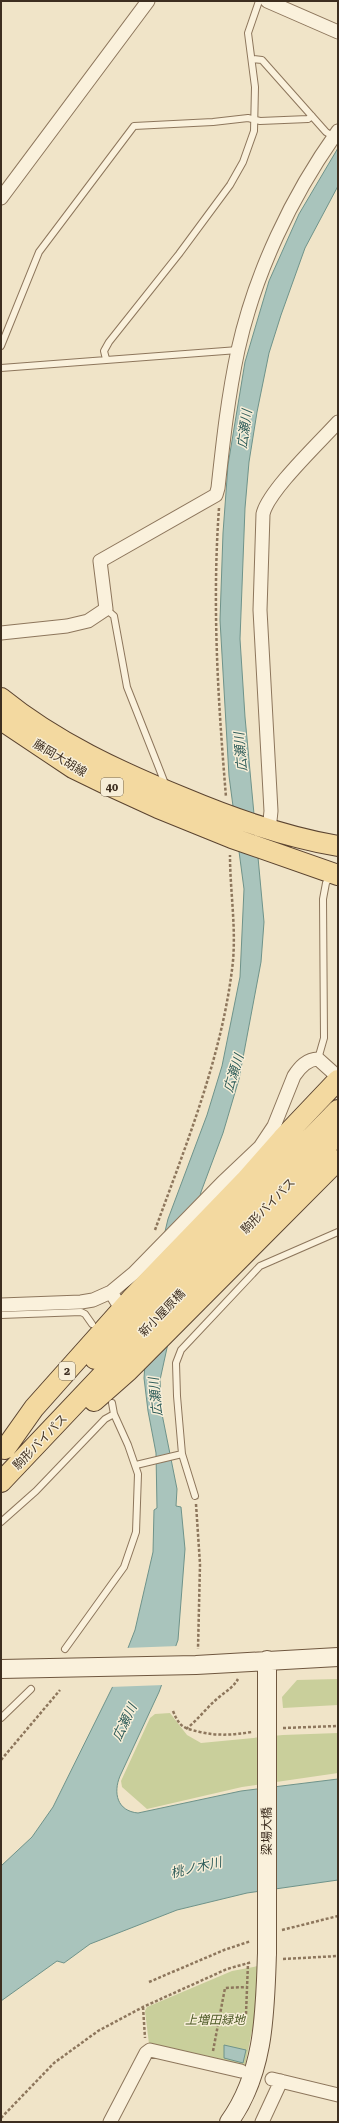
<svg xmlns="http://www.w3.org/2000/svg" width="339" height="2123" font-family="'Roboto Serif','Noto Sans JP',serif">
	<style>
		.green { fill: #c9cf9b }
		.water { fill: #a9c4bc; stroke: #6f938a }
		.pier { fill: #f0e4c8 }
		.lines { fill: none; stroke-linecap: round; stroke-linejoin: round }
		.lane-casing { stroke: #8d765c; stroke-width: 8 }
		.street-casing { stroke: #8d765c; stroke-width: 15 }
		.secondary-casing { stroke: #6f573f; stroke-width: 20 }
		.primary-casing { stroke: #5b4430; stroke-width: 22 }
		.path { stroke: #8d765c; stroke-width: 2.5; stroke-dasharray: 3 2; stroke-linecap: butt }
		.lane { stroke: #faf1dc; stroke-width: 6 }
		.street { stroke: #faf1dc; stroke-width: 13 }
		.secondary { stroke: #faf1dc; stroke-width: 18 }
		.primary { stroke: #f3d9a0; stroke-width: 20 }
		.secondary-bridge-casing { stroke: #6f573f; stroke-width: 20; stroke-linecap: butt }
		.secondary-bridge { stroke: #faf1dc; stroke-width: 18 }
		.labels { text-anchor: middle; stroke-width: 3; stroke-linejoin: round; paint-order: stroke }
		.shield { fill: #f7eed8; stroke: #756857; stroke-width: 1 }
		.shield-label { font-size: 11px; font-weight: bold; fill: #3d2e20 }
		.street-label { font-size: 12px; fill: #3d2e20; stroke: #f7eed8 }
		.park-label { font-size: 12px; font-style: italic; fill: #4d5a26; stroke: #f7eed8 }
		.water-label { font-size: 13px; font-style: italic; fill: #2f5d5a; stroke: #f7eed8 }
	</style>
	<rect width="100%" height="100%" fill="#f0e4c8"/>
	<!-- green -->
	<path class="green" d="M338,1679v26l-55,3 -1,-11 15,-17z
		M170,1713l17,22 14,8 82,-8 55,-2v40l-96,14 -95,22 -25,-22 -1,-6 29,-63 5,-4z
		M258,1966l-3,49 -10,51 -96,-22 -4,-33 2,-4 85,-36z"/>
	<!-- water -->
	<path class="water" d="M338,148v38l-33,62 -24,67 -12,38 -12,59 -8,50 -4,46 -5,131 5,78 19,205 -3,40 -22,117 -16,54 -22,59 -41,188 1,29 16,80 -1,17 5,1 4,42 -7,91 -19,52 -39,84c-7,17 -3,35 18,37l103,-22 97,-12v101l-91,13 -70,17 -87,34 -26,19 -7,-2 -56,40v-135l31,-29 21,-30 61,-123 21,-54 18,-78 1,-42 3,-2 -1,-55 -8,-42 -4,-33 6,-84 18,-75 39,-104 15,-49 18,-89 4,-88 -15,-113 -9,-156 3,-87 5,-68 17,-103 24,-81 30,-67z
		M224,2045l22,5 -3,13 -19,-5z"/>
	<!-- pier -->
	<path class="pier" d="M178,1646l-14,39 -54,2 15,-39z"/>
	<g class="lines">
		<!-- lane casing -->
		<g class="lane-casing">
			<path id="lane" d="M253,59l9,1 64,72 8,5
				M1,346l38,-94 95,-126 79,-4 35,-4 12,3 48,-2 4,-3
				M106,359l-2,-8 5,-9 70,-88 51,-69 13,-23 11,-31 1,-44 -7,-54 11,-32
				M1,368l237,-18
				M106,609l8,7 13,71 30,76 7,18 -1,5
				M318,1059l6,-21 -1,-139 3,-16 5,-7
				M1,1315l80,-3 4,2 7,10
				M136,1465l46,-11
				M195,1496l-13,-42 -5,-58 -1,-33 5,-13 79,-84 78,-34
				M1,1522l35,-31 69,-72 9,-5
				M65,1649l59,-82 12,-35 2,-58 -10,-29 -14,-31 -2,-11
				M1,1718l30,-29"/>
		</g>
		<!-- street casing -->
		<g class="street-casing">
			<path id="street" d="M267,1l71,31
				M1,198l147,-197
				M1,633l66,-7 21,-5 18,-12 -6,-48 116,-66 2,-7c5,-46 10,-92 20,-138 17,-77 54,-155 100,-219
				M269,830l2,-19 -11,-201 3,-96c5,-23 57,-72 75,-92
				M1,1305l80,-3 12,-2 18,-8
				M122,1310l-11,-18 23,-19 88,-90 38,-36 14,-21 20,-50c6,-9 13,-17 24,-17l20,18
				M272,2079l66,16
				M110,2122l36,-69 4,-3 91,21
				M262,2122l19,-41"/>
		</g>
		<!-- secondary casing -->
		<g class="secondary-casing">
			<path id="secondary" d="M267,1660v49
				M1,1669l195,-4 142,-8
				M229,2122c36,-50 36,-111 38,-169"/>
		</g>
		<!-- primary casing -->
		<g class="primary-casing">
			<path id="primary" d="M1,698c54,44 119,74 183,100 50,21 101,39 154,48
				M1,720l72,48 37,18 48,22 74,30 106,37
				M95,1359l243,-249
				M94,1401l34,-30 210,-211
				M5,1449l29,-41 99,-111 112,-116 37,-42 56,-59
				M1,1482l126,-133 211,-215"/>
		</g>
		<!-- path -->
		<path class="path" d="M219,508c-7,97 -1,192 7,289
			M155,1230c32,-88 68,-176 78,-269 3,-36 -3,-71 -3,-106
			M196,1504l4,60 -2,85
			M173,1711c7,17 11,17 27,21 18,4 33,3 52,0
			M283,1728l55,-2
			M186,1729c12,-9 21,-22 32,-31 8,-7 14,-9 20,-19
			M1,1760l59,-70
			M282,1930l56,-14
			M283,1959l55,-3
			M149,1982l75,-32 27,-9
			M143,2007l2,31
			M246,2014l2,-51
			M213,2051l12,-63 22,-1
			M1,2118l53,-55 44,-32 45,-24 84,-38 25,-7"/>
		<!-- lane -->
		<use href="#lane" class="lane"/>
		<!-- street -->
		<use href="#street" class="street"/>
		<!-- secondary -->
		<use href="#secondary" class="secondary"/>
		<!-- primary -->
		<use href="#primary" class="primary"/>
		<!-- secondary-bridge casing -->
		<g class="secondary-bridge-casing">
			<path id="secondary-bridge" d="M267,1953v-244"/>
		</g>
		<!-- secondary-bridge -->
		<use href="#secondary-bridge" class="secondary-bridge"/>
	</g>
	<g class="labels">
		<!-- shield labels -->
		<g class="shield">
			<rect x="101" y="778" width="22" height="18" rx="3"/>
			<rect x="59" y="1362" width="16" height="18" rx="3"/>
		</g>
		<g class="shield-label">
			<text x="112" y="791">40</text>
			<text x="67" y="1375">2</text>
		</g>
		<!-- street labels -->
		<g class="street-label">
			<text transform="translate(60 758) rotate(31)" y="4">藤岡大胡線</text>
			<text transform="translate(268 1206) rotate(-46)" y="4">駒形バイパス</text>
			<text transform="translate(162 1313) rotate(-46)" y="4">新小屋原橋</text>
			<text transform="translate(40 1442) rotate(-46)" y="4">駒形バイパス</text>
			<text transform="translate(267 1831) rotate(-90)" y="4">梁場大橋</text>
		</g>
		<!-- park labels -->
		<g class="park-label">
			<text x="215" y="2024">上増田緑地</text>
		</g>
		<!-- water labels -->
		<g class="water-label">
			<text transform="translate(244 429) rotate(-82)" y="5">広瀬川</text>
			<text transform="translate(240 752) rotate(-95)" y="5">広瀬川</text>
			<text transform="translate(233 1073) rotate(-73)" y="5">広瀬川</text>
			<text transform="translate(155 1397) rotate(-96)" y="5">広瀬川</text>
			<text transform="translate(124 1722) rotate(-64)" y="5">広瀬川</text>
			<text transform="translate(196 1867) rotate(-13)" y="5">桃ノ木川</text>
		</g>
	</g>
	<!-- border -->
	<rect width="339" height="2123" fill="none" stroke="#3d2e20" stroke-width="4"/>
</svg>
